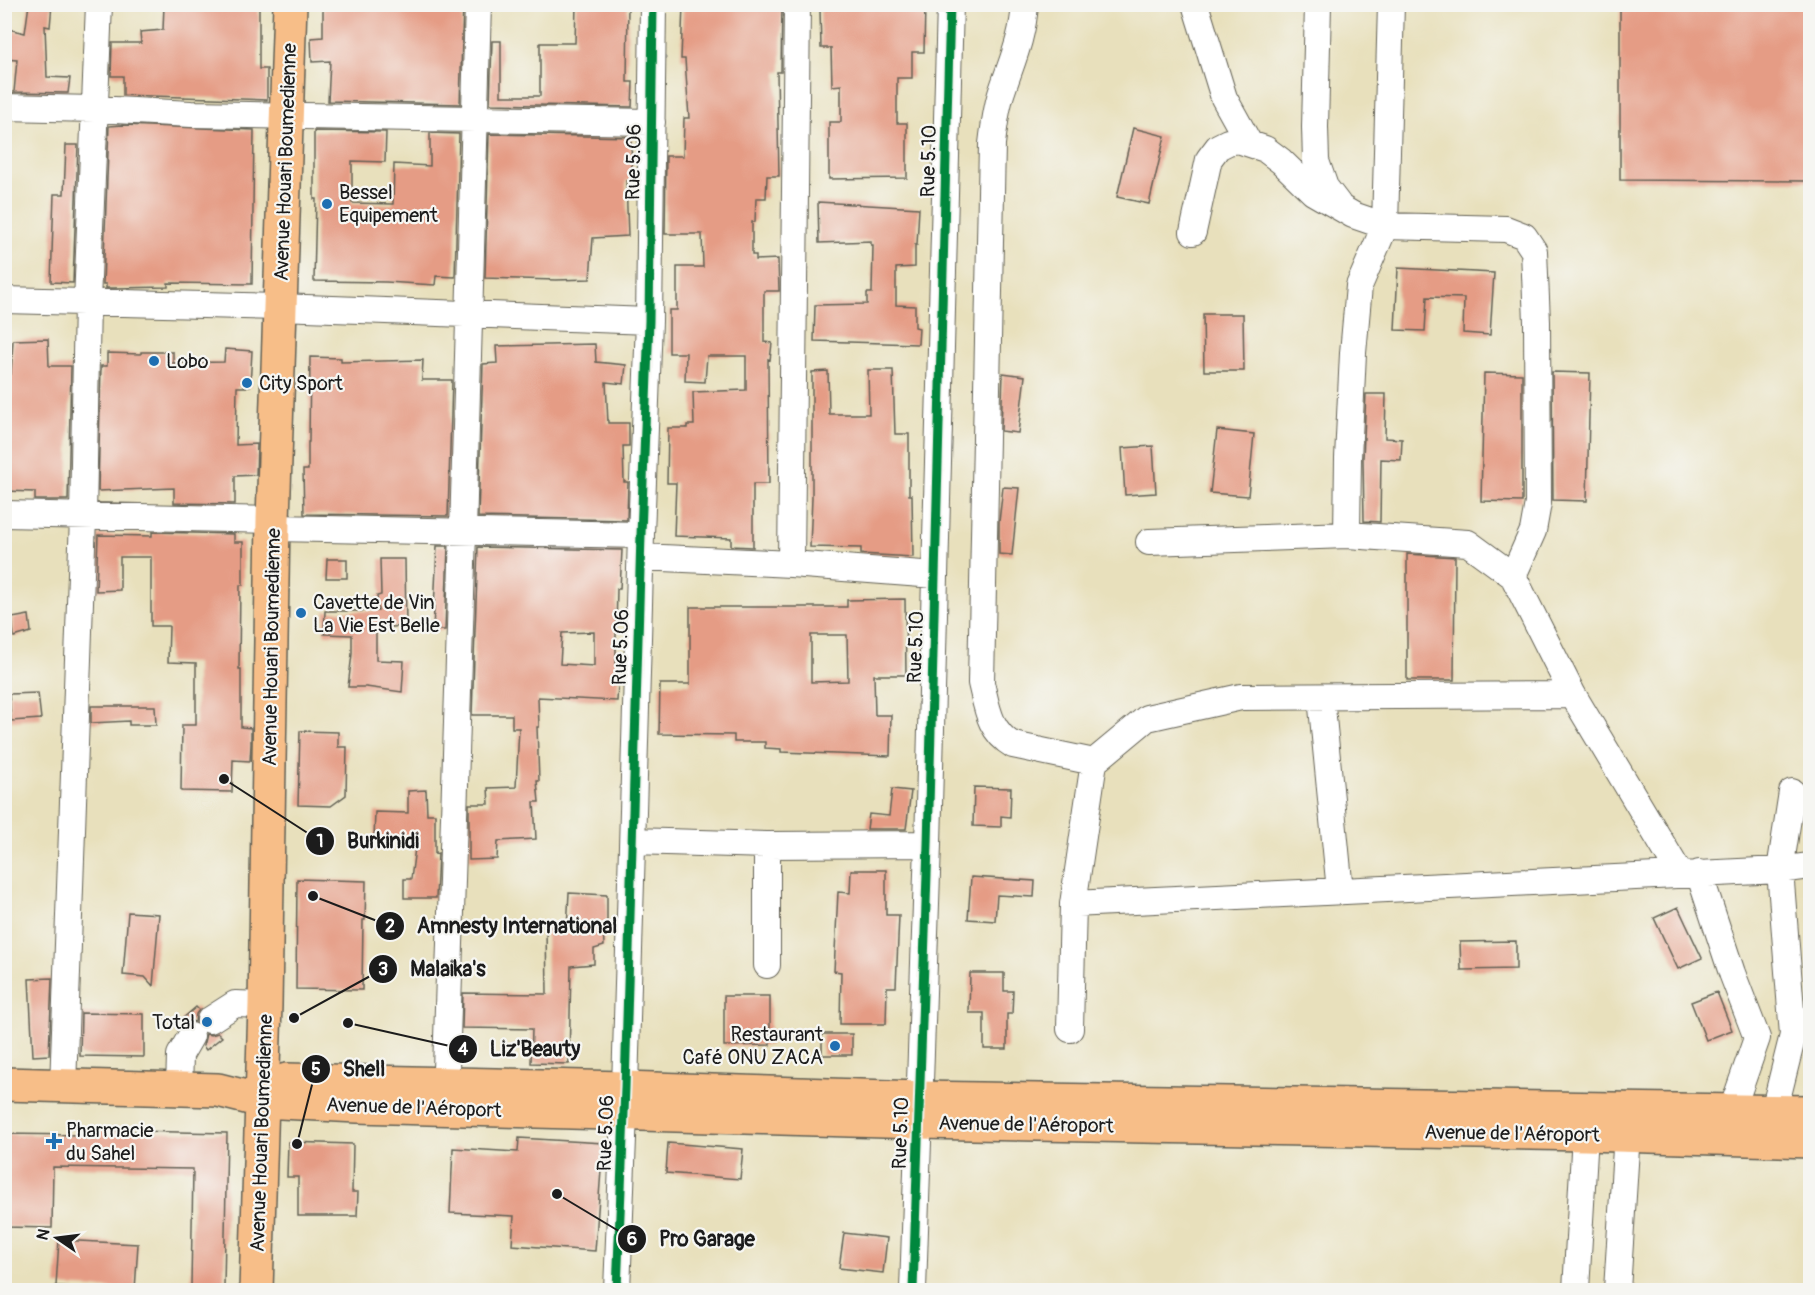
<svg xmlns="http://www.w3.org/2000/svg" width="1815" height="1295" font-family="Pangolin,sans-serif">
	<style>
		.building { fill: #e59c85; fill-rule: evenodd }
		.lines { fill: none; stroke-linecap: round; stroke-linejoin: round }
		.minor-casing { stroke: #636154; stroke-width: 28 }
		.major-casing { stroke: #636154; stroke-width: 36 }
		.minor { stroke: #fff; stroke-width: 26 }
		.major { stroke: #f7be88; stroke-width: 33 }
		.cycleway-casing { stroke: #f6f6f2; stroke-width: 13 }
		.cycleway { stroke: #00873e; stroke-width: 9 }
		.poi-dot { fill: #1f6fb2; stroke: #f6f6f2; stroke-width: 2 }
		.labels { text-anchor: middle; stroke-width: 4.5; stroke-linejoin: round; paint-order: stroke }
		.street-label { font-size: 20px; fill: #1c1c1c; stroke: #f6f6f2 }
		.poi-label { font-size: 20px; fill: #1c1c1c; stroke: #f6f6f2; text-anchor: start }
		.leader { fill: none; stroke: #1c1c1c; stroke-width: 2 }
		.callout-dot { fill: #1c1c1c; stroke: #f6f6f2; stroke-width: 2 }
		.mark-label { font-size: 18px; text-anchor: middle; font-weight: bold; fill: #fff }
		.callout-label { font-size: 21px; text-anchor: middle; font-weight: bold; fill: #1c1c1c; stroke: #f6f6f2; stroke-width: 4.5; stroke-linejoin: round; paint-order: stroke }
	</style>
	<rect width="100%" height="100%" fill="#f6f6f2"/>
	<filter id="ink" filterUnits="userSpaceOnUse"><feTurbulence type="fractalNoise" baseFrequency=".0167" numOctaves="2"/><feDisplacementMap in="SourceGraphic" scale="12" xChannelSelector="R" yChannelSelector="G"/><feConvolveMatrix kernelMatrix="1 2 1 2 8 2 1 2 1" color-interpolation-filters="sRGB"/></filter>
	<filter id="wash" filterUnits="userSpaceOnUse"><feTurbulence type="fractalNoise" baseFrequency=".008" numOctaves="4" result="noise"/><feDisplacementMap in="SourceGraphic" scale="24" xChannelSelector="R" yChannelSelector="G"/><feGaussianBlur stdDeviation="1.35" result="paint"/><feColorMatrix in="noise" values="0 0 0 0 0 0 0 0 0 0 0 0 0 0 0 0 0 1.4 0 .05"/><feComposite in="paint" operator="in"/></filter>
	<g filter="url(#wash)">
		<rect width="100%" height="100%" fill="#e8e0bc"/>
		<g id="blocks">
			<!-- building -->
			<path class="building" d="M29,4h23l-2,23 -5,-1 2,51 23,1 -2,15 -54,-1 3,-32 -13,-1v-31l21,5z
				M198,4h61v65h8v31l-144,-5v-19h-12l1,-33h29l-1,-11 23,-2 1,-25 34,2z
				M323,4h140l-3,100 -132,-3 2,-40 -18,1 -1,-24 12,-1z
				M576,4h52l-1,78h6l-1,25 -142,-3 2,-63h9v55h39v-53h35z
				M683,4h99l-1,68h-4l2,104h-12l-1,22h-10l-1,24h-3v33h4v5l22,-1 1,32h-15v51l8,1 -2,17 -2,-1 1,125h-16v63l-22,-1v-8l-57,-2 2,-53h-9l1,-55h19v-3h7l-1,-33 53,-2v-34h-39l-2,26 -20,-1 1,-28h-17v-43h8v-43h26l-1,-33h-37l1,-78h17l1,-38h5l-4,-59h-4z
				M823,4h102l-1,48h-12v26h-15v45h10v55l-78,1v-57h12v-37l-9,1 -1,-38h-10l-1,-38h3z
				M1620,4h190v177l-190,-1z
				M123,125l131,5 -2,154 -84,-1v4l-54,1h-8v-4h-3l6,-158z
				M1133,128l32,8 -16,68 -32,-7z
				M314,131l72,1 -1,30 -33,-1v42l41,1 1,-40 36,2v-33l29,1 -4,143 -19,-1 -1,9 -49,-3 -72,-1 2,-82h-2z
				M489,134l142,3 1,43 -6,1 2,55 -35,2 -3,41 -34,1 -71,-2z
				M66,145h12l-5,138 -22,-1 3,-88h10z
				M818,202l101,6 -2,37h-2v22l-19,1v37l19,1v21l4,1 -1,16 -104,-3 1,-36 52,-1v-11h5l1,-48h-2v-4l-52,2z
				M1398,268l96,5 -4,62 -27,-2 1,-35 -37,-1 -2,34 -30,-1z
				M1203,314h40l1,57h-40z
				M48,339l1,27h22l-3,134h-33v-8l-29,-1 2,-74h-4v-43h7l2,-34z
				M595,344l1,18 30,3 -2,19 -18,-2 2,41h21v23h-6l1,36h4l-1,38 -149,-3 5,-153 14,-1 -1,-17z
				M225,349l27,2 -2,36h-13l-1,58 21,-1 -1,31 -21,1v28l-61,-1v-15l-76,3 3,-125h6v-13l34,1v-2h32v11l51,-1z
				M310,357l31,1v4l82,-2 -1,20h30l-4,136 -144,-2 -1,-44h5v-28h1z
				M868,370h25l2,64h14v61h3l1,62 -52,-3v-6l-51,-1 2,-49v-126l16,-1 1,43h40z
				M1552,372l38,1 -3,128 -34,-1z
				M1003,373l22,3 -7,57 -17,-2z
				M1484,373l38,1v128l-41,-1z
				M1366,394h20l-1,44 17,1 -1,21 -20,-1 -1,63 -16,-1 -1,-63z
				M1217,430l37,4 -6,62 -38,-3z
				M1153,446l3,47 -31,2 -3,-47z
				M1003,487l16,1 -7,67 -13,-1v-32z
				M152,532l82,2v8h9v43h-3l-1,84h2v58l10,1v16l-1,17 -17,-1 -1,32 -51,-1 1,-66h14v-62l-28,-1 1,-36h-18v-69h-31v33l-24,1 2,-56 54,1z
				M437,546h11l-3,84h-12z
				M478,547l144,3 -2,39h-3l-1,42v36h3l-2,34 -79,-4 1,30h-2l2,54h-2l2,21h-5l2,37 -38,2 -1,18 -28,1v-56h20l-1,-16 28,-1 3,-59h-7v-13h-40zM594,632v34l-34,-2 2,-31z
				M1407,554l48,3 -1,123h-47z
				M327,559h20v19h-21z
				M380,559h25l1,67 -30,2v32l28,1 -2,31 -36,-5h-18l4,-33v-19l-28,-1 1,-23h53l-1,-15 4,-1z
				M905,599l1,76h-32l1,40h16l-1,41 -109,-4v-3l-16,-1v-6h-31v-7l-75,-1 1,-50h30v-77h157v-7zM811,635h36l1,46 -37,1z
				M29,615l2,17 -17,5 -2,-19z
				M38,693l3,26 -30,2 -2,-27z
				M91,706h64l1,19h-27v-4l-38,2z
				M300,731l38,1v15h9l-1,48 -15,11 -33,-1z
				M974,787l37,1 -1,29 -9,-1v11l-28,-1z
				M892,789l19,2 -5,38h-39l2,-15 20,2z
				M426,790l1,24h8v40l3,-1 -2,45h-32v-19h7l5,-39h-42l1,-28 33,1v-22z
				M851,870h35v45h13l-3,72h-9l-1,37h-46l1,-52 -7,-1 4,-79 12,1z
				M971,877l64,4 -1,16 -37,-2 -2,26 -27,-2z
				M297,879l69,2 -1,39h-2l-1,70 -66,-1z
				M569,893l38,2v30h-4l1,21 -10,3v15l-23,2 -2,98 -38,-1 1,-34 -70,-1 1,-35 84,1 -1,-67 21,1z
				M1678,907l24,51 -24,11 -24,-51z
				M128,912l31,2 -6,72 -8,-9 -22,-2z
				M1516,941v28l-55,1 -1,-28z
				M970,973h34v18h9l-1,23h-5v35h-23v-36h-15z
				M52,978l-3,77 -16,1 -4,-77z
				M1717,992l15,38 -26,10 -15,-38z
				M724,996h46v49l-46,1z
				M196,1007l3,3 -3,4 -1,8 -5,-1 -7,2 -2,-3z
				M81,1013l63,1v43l-64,-1z
				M218,1033l4,4 -16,13 -3,-4 3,-12 5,1z
				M822,1034h30v21h-30z
				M81,1130l146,3 -3,154 -33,-1 2,-117 -140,-2 -1,61 -48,-1v-93l77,1z
				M519,1138l84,5 -8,108 -83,-6 2,-29 -64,-3 3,-65 65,4z
				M288,1142l65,2 -1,48h6l-1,24h-59v-39h-11z
				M668,1143l75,6 -3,30 -74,-6z
				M844,1233l43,5 -4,35 -44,-5z
				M59,1240l79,4 -3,46 -79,-4z"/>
		</g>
	</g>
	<g filter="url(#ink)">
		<use href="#blocks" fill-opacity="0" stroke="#636154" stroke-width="1.5"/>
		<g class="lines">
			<!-- minor casing -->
			<g class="minor-casing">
				<path id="minor" d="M1025,4c-2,34 -14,59 -24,90 -5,16 -7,33 -9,50l-11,539c6,24 8,48 32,62l81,17
					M1195,4l29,94 25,45
					M1318,4l-3,123 1,34 9,26 13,17
					M1391,4l-6,222 -26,60 -6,67 -5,105 -1,77 121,8 45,33 60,119 107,179
					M4,107l91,2 96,5 461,8
					M1193,232l16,-73 9,-12 10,-5 10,-2 27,9 16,12 32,31 40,23 32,11 121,3 18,7 10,15 3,71 1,181 -5,28 -20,45
					M4,300l276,7 369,14
					M4,514l269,6
					M274,528l367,7
					M1149,542l198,-7
					M641,557l150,7 144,11
					M791,564l6,-560
					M1321,697l19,194
					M633,841l134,4 161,-1
					M1699,873l33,100 25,65 -25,72
					M1073,904l707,-34 30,-4
					M767,965v-120
					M210,1020l25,-16 30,1
					M1070,1029l3,-125 21,-142 53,-44 94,-21 332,-2
					M63,1087l20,-570 4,-215 12,-298
					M179,1089l1,-34 11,-19
					M445,1102l18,-570 15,-528
					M1774,1130v-19l19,-76 -13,-165 12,-78
					M617,1290l8,-202 16,-553 8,-214 4,-317
					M913,1290l15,-446 22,-840
					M1576,1290l10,-173
					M1617,1290l11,-173"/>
			</g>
			<!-- major casing -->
			<g class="major-casing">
				<path id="major" d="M287,1080l338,8 294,10 891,14
					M4,1084l214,6 44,11 95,5 562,16 666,12 225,7
					M256,1290l9,-285 8,-485 17,-516"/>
			</g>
			<!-- minor -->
			<use href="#minor" class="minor"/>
			<!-- major -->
			<use href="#major" class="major"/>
			<!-- cycleway casing -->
			<g class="cycleway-casing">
				<path id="cycleway" d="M617,1290l8,-202 16,-553 8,-214 4,-317
					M913,1290l15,-446 22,-840"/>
			</g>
			<!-- cycleway -->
			<use href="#cycleway" class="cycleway"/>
		</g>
	</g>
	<!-- markers -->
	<g class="poi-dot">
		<circle cx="327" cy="204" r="6"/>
		<circle cx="154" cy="361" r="6"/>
		<circle cx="247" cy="383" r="6"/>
		<circle cx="301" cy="613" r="6"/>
		<circle cx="207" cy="1022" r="6"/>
		<circle cx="835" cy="1046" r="6"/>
		<path d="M51 1132h6v6h6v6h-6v6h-6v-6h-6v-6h6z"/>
	</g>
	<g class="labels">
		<!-- street labels -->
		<g class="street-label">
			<text transform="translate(928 161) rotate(-89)" y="7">Rue 5.10</text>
			<text transform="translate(285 162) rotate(-88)" y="7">Avenue Houari Boumedienne</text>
			<text transform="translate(633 162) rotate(-89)" y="7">Rue 5.06</text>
			<text transform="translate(271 647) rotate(-89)" y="7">Avenue Houari Boumedienne</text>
			<text transform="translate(620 647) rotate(-88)" y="7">Rue 5.06</text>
			<text transform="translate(915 647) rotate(-88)" y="7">Rue 5.10</text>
			<text transform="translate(414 1107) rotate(2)" y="7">Avenue de l'Aéroport</text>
			<text transform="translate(1026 1124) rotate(1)" y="7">Avenue de l'Aéroport</text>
			<text transform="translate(261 1133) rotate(-88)" y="7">Avenue Houari Boumedienne</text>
			<text transform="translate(605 1133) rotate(-88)" y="7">Rue 5.06</text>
			<text transform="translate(900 1133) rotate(-88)" y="7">Rue 5.10</text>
			<text transform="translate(1512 1133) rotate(1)" y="7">Avenue de l'Aéroport</text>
		</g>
		<!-- poi labels -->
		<g class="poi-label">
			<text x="339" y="199">Bessel<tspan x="339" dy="23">Equipement</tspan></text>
			<text x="166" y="368">Lobo</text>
			<text x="259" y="390">City Sport</text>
			<text x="313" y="609">Cavette de Vin<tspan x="313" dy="23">La Vie Est Belle</tspan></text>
			<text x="195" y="1029" text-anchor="end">Total</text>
			<text x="823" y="1041" text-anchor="end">Restaurant<tspan x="823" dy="23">Café ONU ZACA</tspan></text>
			<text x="66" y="1137">Pharmacie<tspan x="66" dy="23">du Sahel</tspan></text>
		</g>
	</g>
	<!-- callouts -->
	<path class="leader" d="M224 779L320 841M313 896L390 926M294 1018L383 969M348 1023L463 1049M297 1144L316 1069M557 1194L632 1239"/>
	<g class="callout-dot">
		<circle cx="224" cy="779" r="6"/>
		<circle cx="313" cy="896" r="6"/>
		<circle cx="294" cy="1018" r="6"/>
		<circle cx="348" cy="1023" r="6"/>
		<circle cx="297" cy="1144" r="6"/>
		<circle cx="557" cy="1194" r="6"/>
		<circle cx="320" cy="841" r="15"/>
		<circle cx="390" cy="926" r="15"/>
		<circle cx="383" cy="969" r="15"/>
		<circle cx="463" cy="1049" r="15"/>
		<circle cx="316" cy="1069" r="15"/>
		<circle cx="632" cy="1239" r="15"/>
	</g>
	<g class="mark-label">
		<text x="320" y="847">1</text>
		<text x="390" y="932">2</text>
		<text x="383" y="975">3</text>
		<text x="463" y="1055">4</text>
		<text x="316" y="1075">5</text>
		<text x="632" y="1245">6</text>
	</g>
	<g class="callout-label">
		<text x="383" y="848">Burkinidi</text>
		<text x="517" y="933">Amnesty International</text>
		<text x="448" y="976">Malaika's</text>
		<text x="535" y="1056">Liz'Beauty</text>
		<text x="364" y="1076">Shell</text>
		<text x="707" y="1246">Pro Garage</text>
	</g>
	<!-- margin -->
	<rect width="1815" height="1295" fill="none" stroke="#f6f6f2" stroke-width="24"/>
	<!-- north arrow -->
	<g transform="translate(57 1238) rotate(284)" stroke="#f6f6f2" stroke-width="4.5" paint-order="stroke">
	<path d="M0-4.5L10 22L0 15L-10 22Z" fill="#1c1c1c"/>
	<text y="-9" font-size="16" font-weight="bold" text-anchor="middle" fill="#1c1c1c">N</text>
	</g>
</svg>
